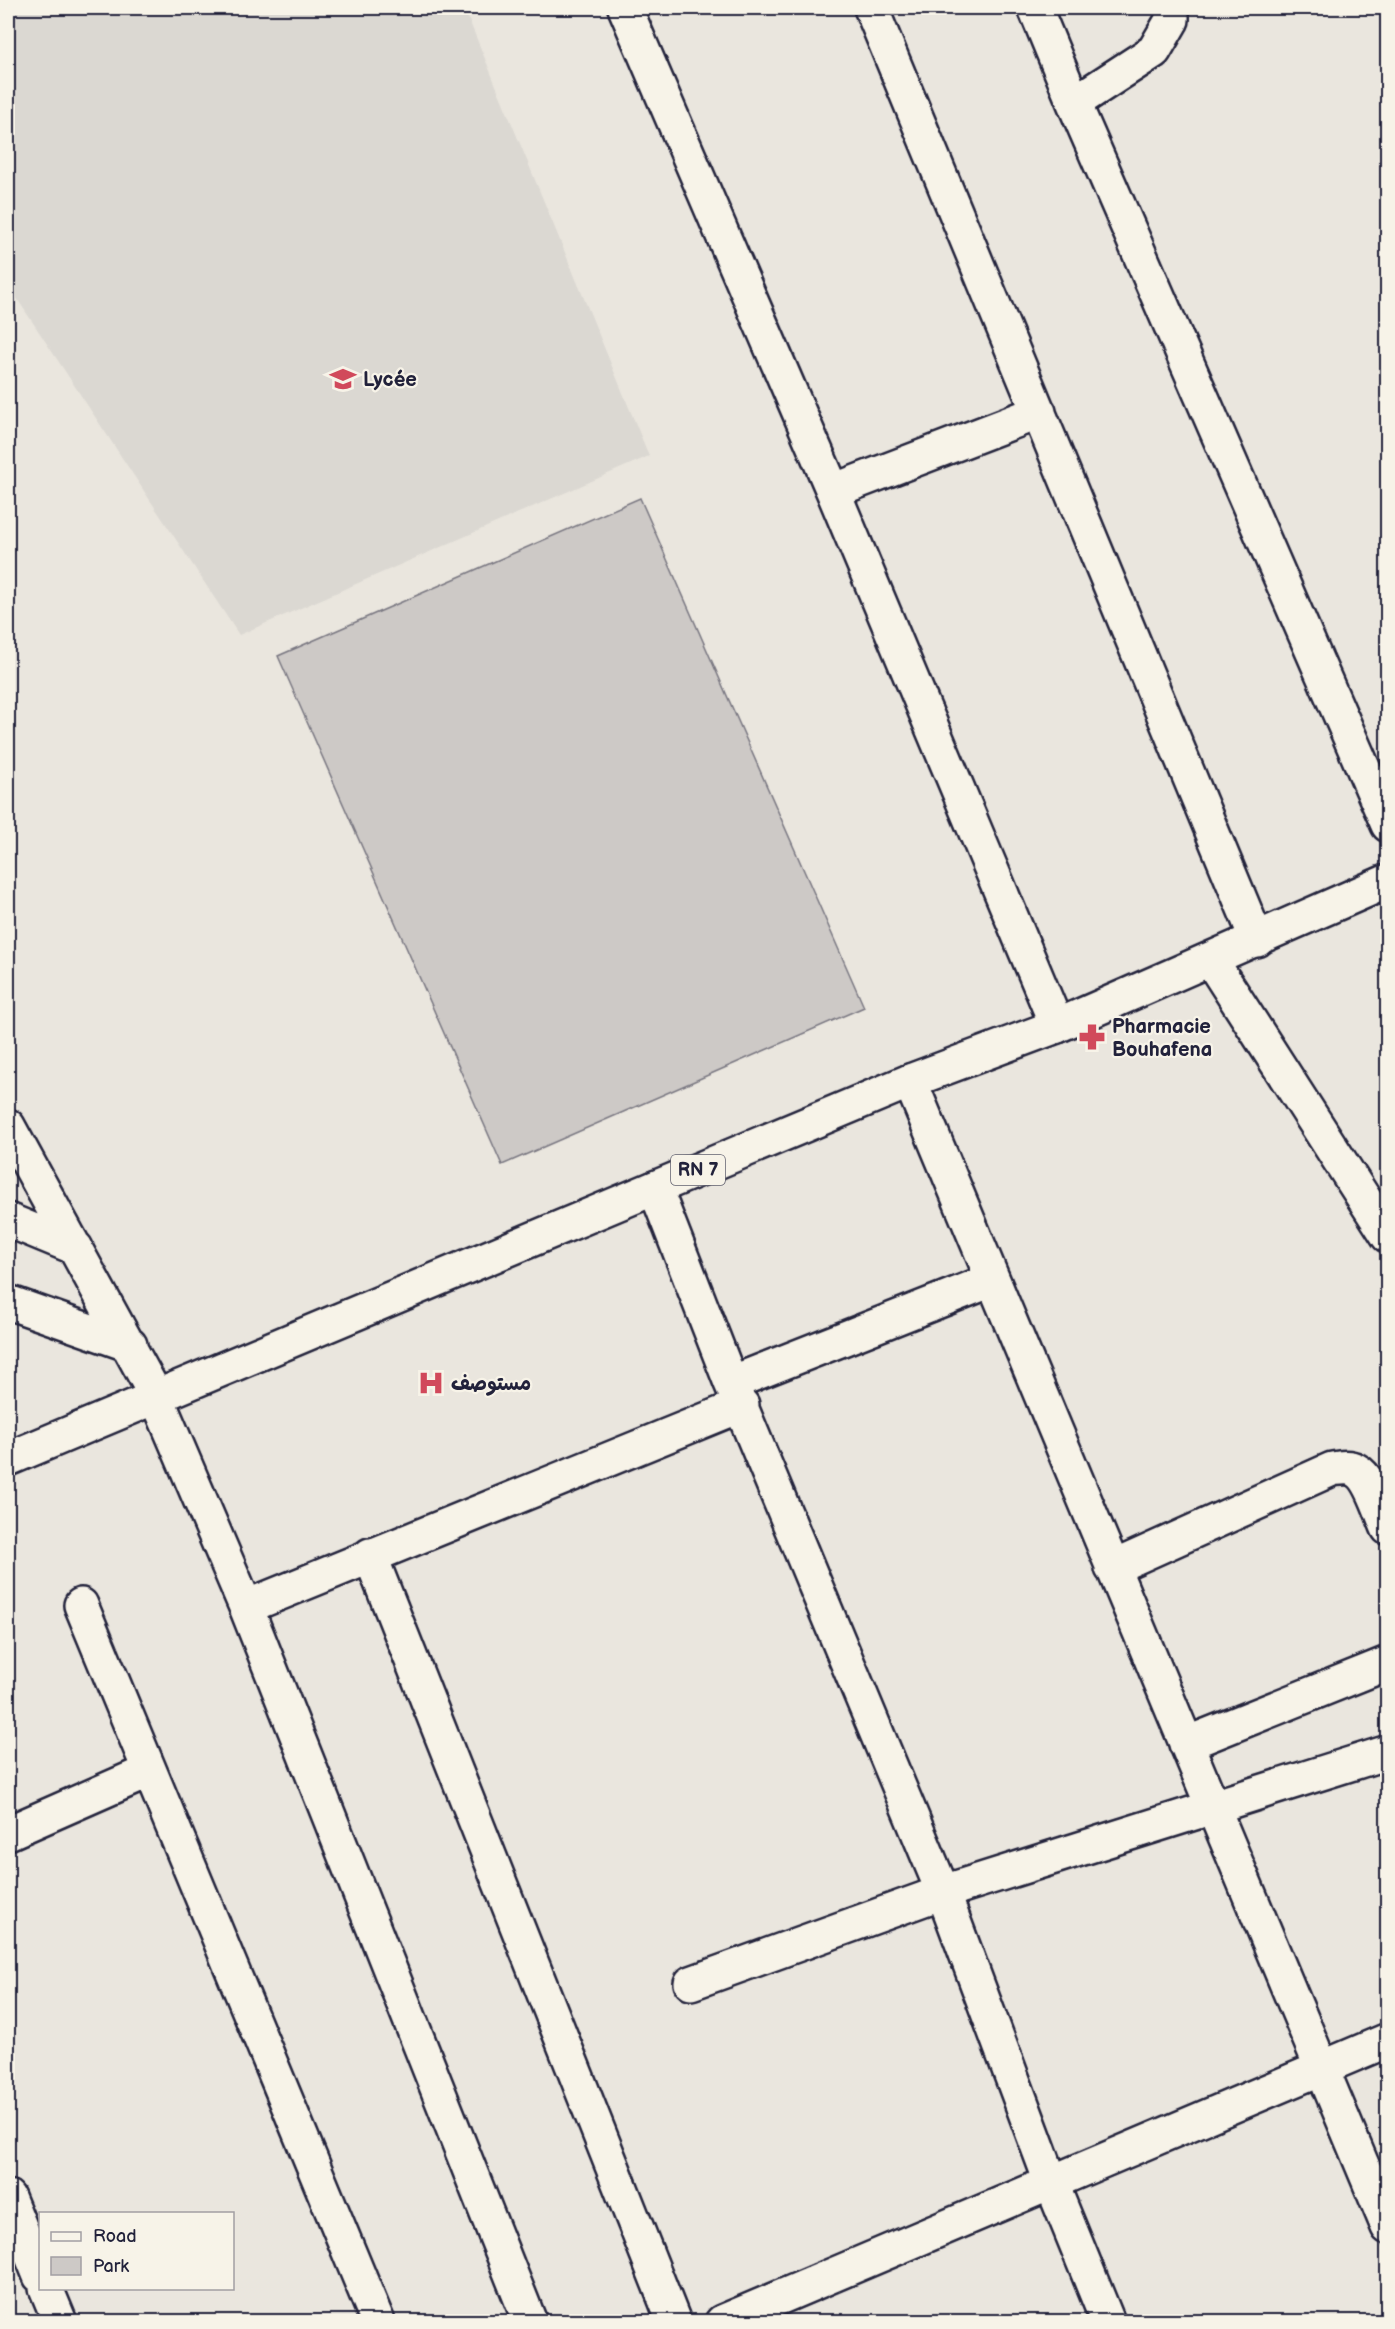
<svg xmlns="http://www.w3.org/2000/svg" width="1395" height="2329" font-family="'Balsamiq Sans','Playpen Sans Arabic',sans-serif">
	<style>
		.built { fill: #dbd8d2 }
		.green { fill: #cdc9c6; stroke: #787680; stroke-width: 1.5 }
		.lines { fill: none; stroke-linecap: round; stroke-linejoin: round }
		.minor-casing { stroke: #22223b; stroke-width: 38 }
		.major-casing { stroke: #22223b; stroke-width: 38 }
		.minor { stroke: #f7f3e8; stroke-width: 33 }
		.major { stroke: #f7f3e8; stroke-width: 33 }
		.labels { text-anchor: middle; stroke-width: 4.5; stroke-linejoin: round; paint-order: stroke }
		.shield { fill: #f7f3e8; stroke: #62616f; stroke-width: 1.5 }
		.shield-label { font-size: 18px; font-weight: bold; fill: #22223b }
		.poi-label { font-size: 20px; font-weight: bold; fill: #22223b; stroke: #f7f3e8; text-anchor: start }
	</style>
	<rect width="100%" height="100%" fill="#eae6de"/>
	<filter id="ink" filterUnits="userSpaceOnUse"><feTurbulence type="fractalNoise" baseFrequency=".0167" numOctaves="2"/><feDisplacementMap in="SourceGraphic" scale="12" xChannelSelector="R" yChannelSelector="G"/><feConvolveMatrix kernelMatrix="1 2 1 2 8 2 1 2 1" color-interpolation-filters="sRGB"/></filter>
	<g filter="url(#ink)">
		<!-- built -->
		<path class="built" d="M8,8h456l185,448 -410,179 -223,-338 -8,4z"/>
		<!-- green -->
		<path class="green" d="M640,498l224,509 -362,158 -224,-509z"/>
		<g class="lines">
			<!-- minor casing -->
			<g class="minor-casing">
				<path id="minor" d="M625,8l208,483 224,535
					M871,8l386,932
					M1035,8l39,95 314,722
					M1074,103l80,-52 18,-31v-12
					M833,491l206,-79
					M1211,960l177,276
					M910,1081l478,1146
					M8,1126l148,270 90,211 284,715
					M655,1188l76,195 212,509 108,290 57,140
					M8,1220l68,28
					M8,1302l122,43
					M731,1383l261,-103
					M370,1555l304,767
					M1112,1568l220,-99c8,-1 16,-3 24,1 15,7 25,42 32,58
					M81,1605l297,717
					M246,1607l496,-202
					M1186,1744l202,-81
					M8,1833l141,-62
					M691,1983l252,-91 445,-140
					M8,2197l32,79
					M46,2288l14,34
					M722,2322l666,-282"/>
			</g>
			<!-- major casing -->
			<g class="major-casing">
				<path id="major" d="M8,1459l902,-378 147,-55 331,-145"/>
			</g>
			<!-- minor -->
			<use href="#minor" class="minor"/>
			<!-- major -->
			<use href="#major" class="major"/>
		</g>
	</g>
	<!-- icons -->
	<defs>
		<g id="school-bare" transform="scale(2.07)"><path d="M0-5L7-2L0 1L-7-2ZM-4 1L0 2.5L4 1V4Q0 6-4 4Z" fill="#d1495b" stroke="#f7f3e8" stroke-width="2.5" paint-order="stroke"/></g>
		<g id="pharmacy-bare" transform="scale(2.07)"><path d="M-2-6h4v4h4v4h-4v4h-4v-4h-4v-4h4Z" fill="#d1495b" stroke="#f7f3e8" stroke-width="2.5" paint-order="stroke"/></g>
		<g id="hospital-bare" transform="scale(2.07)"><path d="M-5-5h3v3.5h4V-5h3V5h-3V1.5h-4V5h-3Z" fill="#d1495b" stroke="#f7f3e8" stroke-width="2.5" paint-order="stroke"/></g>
	</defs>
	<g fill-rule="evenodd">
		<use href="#school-bare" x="343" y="379"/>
		<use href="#pharmacy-bare" x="1092" y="1037"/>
		<use href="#hospital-bare" x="431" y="1383"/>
	</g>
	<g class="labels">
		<!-- shield labels -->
		<rect class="shield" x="671" y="1155" width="54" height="30" rx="4.5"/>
		<g class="shield-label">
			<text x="698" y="1176">RN 7</text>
		</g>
		<!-- poi labels -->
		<g class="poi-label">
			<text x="363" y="386">Lycée</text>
			<text x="1112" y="1033">Pharmacie<tspan x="1112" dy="23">Bouhafena</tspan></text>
			<text x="451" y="1390">مستوصف</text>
		</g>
	</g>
	<!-- margin -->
	<rect width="1395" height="2329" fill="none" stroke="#f7f3e8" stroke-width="30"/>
	<rect x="15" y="15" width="1365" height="2299" fill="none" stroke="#22223b" stroke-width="2" filter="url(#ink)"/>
	<!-- legend -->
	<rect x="39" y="2212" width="195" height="78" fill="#f7f3e8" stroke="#a29fa3" stroke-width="1.5"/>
	<rect x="51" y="2232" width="30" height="9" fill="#f7f3e8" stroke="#a29fa3" stroke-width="1.5"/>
	<text x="93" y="2242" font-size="18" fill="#22223b">Road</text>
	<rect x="51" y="2257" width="30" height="18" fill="#cdc9c6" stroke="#a29fa3" stroke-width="1.5"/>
	<text x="93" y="2272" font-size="18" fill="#22223b">Park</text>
</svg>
